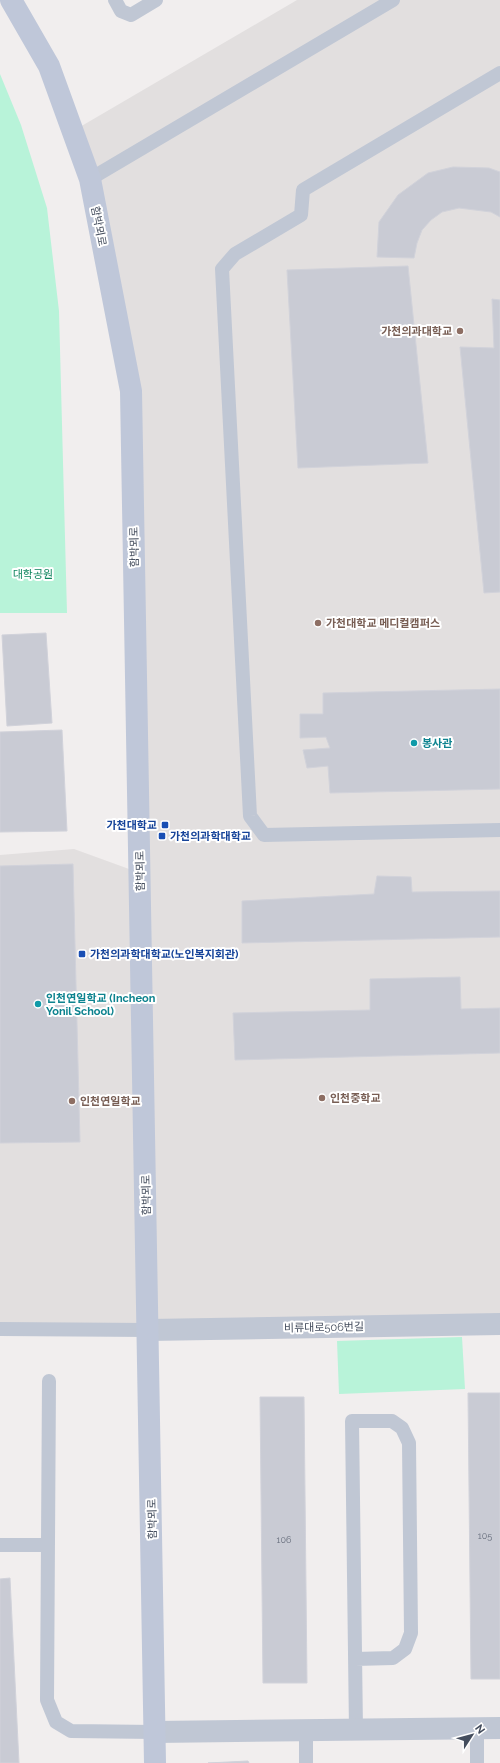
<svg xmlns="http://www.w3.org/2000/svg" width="500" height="1763" font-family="Raleway,'Noto Sans KR',sans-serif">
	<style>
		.education { fill: #e2dfdf }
		.green { fill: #b8f3d9 }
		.building { fill: #c9cbd4; stroke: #d1d2da }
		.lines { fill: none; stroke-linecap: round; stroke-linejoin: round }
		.service { stroke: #c0c7d4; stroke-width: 14 }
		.minor { stroke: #c0c7d4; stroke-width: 22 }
		.secondary { stroke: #bfc7d9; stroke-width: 22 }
		.education-dot { fill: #8d6e63; stroke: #fff; stroke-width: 1.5 }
		.culture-dot { fill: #0f9aa8; stroke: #fff; stroke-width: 1.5 }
		.transit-dot { fill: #1a4fb4; stroke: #fff; stroke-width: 1.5 }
		.labels { text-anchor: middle; stroke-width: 4; stroke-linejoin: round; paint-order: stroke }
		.number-label { font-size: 9px; fill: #656c7b }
		.street-label { font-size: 11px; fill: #444d5d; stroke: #fff }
		.education-label { font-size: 11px; font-weight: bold; fill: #785e54; stroke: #fff; text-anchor: start }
		.park-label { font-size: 11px; fill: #0f855e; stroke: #fff }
		.culture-label { font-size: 11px; font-weight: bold; fill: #0d838f; stroke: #fff; text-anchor: start }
		.transit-label { font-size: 11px; font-weight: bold; fill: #164399; stroke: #fff; text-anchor: start }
	</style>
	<rect width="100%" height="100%" fill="#f1eeee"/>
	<!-- education -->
	<path class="education" d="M297,0h203v1324l-500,5v-474l74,-6 66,24 -9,-482 -58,-260z"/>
	<!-- green -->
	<path class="green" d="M0,74l21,51 26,83 12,103 8,302h-67z
		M462,1337l3,52 -126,5 -2,-53z"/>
	<!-- building -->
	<path class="building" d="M453,167l36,1 11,4v45l-9,-5 -32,-4 -17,4 -11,8 -9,10 -5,13 -3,15 -37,-1 2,-35 19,-27 30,-22z
		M408,266l20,197 -130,5 -11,-198z
		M492,299l8,1v292l-16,1 -24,-246 34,1z
		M46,633l6,90 -45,3 -5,-91z
		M500,689v100l-170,4 -2,-27 -21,2 -4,-18 27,-2 -4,-11 -26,1v-24h23v-21z
		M62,730l5,101 -67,1v-100z
		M73,864l7,278 -80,1v-277z
		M377,876l34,1 1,15 88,-1v46l-258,6v-42l132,-7z
		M460,977l1,32 39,-1v45l-265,7 -2,-47 137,-3v-31z
		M468,1393h32v286h-29z
		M260,1397h44l3,286h-44z
		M10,1578l9,185h-19v-184z
		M248,1761l1,2h-41z"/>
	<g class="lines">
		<!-- service -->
		<path class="service" d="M115,0l6,11 10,4 25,-15
			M500,73l-197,117 -2,25 -66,39 -13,15 28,547 14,19 236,-5
			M90,179l303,-179
			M0,1329l149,1
			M49,1381l-2,319 9,22 15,9 84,1
			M0,1545h48
			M355,1659l38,-1 12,-9 6,-16 -2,-190 -7,-15 -10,-7h-40l4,309
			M477,1728v35
			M306,1731v32"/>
		<!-- minor -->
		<path class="minor" d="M149,1330l351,-6
			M155,1732l345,-4"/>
		<!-- secondary -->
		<path class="secondary" d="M11,0l38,66 41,113 41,212 24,1372"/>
	</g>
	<!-- markers -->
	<g class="education-dot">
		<circle cx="460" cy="331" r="4"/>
		<circle cx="318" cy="623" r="4"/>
		<circle cx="322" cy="1098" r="4"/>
		<circle cx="72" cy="1101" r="4"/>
	</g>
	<g class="culture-dot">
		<circle cx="414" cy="743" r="4"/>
		<circle cx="38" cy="1004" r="4"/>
	</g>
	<g class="transit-dot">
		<rect x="161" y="821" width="8" height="8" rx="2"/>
		<rect x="158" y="832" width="8" height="8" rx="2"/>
		<rect x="78" y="950" width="8" height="8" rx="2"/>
	</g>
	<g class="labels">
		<!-- number labels -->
		<g class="number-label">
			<text x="485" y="1539">105</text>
			<text x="284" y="1543">106</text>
		</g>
		<!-- street labels -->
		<g class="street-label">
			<text transform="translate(99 226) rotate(79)" y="4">함박뫼로</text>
			<text transform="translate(134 547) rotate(-91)" y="4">함박뫼로</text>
			<text transform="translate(140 871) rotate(-91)" y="4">함박뫼로</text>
			<text transform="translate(146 1195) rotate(-91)" y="4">함박뫼로</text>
			<text transform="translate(324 1327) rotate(-1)" y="4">비류대로506번길</text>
			<text transform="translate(152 1519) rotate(-91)" y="4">함박뫼로</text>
		</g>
		<!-- education labels -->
		<g class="education-label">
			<text x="452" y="335" text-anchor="end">가천의과대학교</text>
			<text x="326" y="627">가천대학교 메디컬캠퍼스</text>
			<text x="330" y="1102">인천중학교</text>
			<text x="80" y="1105">인천연일학교</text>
		</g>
		<!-- park labels -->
		<g class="park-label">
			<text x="33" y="578">대학공원</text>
		</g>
		<!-- culture labels -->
		<g class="culture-label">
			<text x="422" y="747">봉사관</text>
			<text x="46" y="1002">인천연일학교 (Incheon<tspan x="46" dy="13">Yonil School)</tspan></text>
		</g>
		<!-- transit labels -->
		<g class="transit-label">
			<text x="157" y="829" text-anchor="end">가천대학교</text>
			<text x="170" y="840">가천의과학대학교</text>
			<text x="90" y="958">가천의과학대학교(노인복지회관)</text>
		</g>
	</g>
	<!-- north arrow -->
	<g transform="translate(472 1735) rotate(54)" stroke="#ffffff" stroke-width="3" paint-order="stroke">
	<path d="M0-3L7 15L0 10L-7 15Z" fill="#444d5d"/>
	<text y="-6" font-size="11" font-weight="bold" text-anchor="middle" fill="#444d5d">N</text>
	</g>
</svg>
